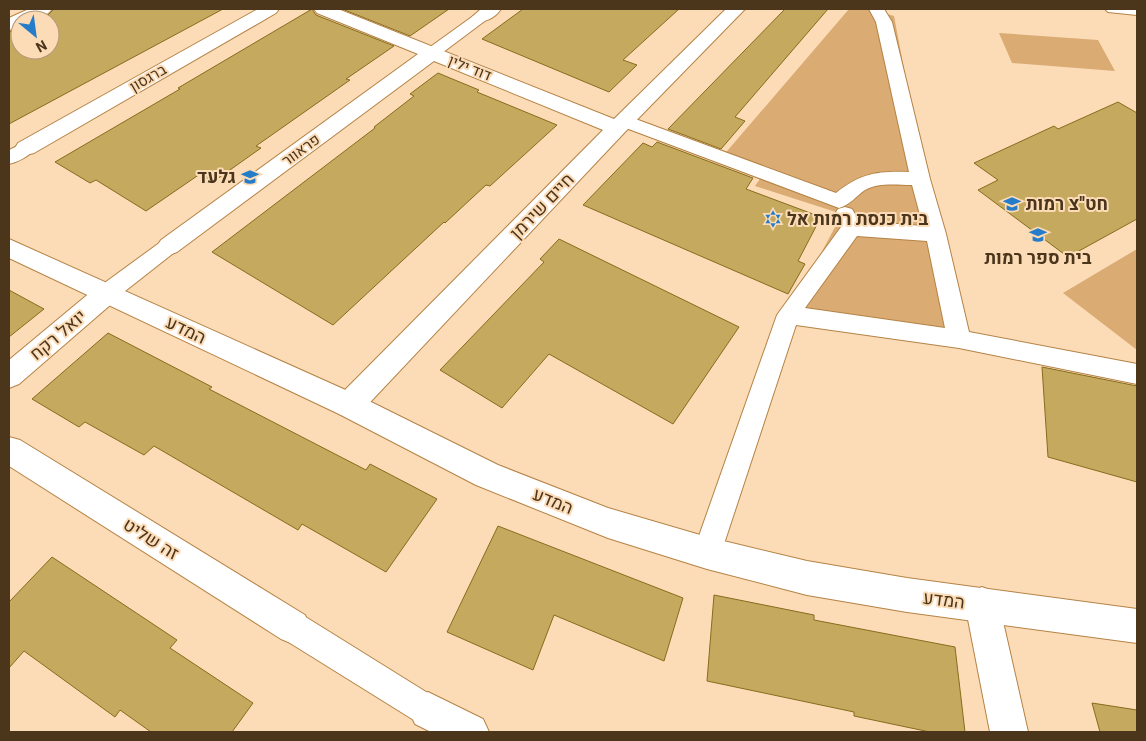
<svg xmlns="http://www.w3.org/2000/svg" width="1146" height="741" font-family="Georgia,Heebo,serif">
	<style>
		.green { fill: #daab73 }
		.building { fill: #c4a95e; stroke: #876d1d }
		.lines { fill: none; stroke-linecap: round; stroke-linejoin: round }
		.pedestrian-casing { stroke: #b58345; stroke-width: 2 }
		.minor-casing { stroke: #b58345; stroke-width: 2 }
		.tertiary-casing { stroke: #b58345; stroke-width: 2 }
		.pedestrian { fill: #fff; fill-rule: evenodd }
		.minor { fill: #fff; fill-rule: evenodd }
		.tertiary { fill: #fff; fill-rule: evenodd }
		.labels { text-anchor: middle; stroke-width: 4; stroke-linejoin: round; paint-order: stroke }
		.far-street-label { font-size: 15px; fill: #4b361c; stroke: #fcdbb7 }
		.poi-label { font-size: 18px; font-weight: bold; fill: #4b361c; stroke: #fcdbb7; text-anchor: start }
		.street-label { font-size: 18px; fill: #4b361c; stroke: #fcdbb7 }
	</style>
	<rect width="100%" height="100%" fill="#fcdbb7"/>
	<!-- green -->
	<path class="green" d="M849,9h20l25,7 22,116 47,206 -175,-23 54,-101 -87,-28 9,-13 -42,-16z
		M999,33l99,7 17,31 -103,-8z
		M1137,249v101l-74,-57z"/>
	<!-- building -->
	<path class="building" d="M54,9h169l-214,115v-92l11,-3v21h30v-30h-12l9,-4z
		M312,9l4,6 78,31 -48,33 4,1 -94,66 5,2 -48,34 -13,-8 -54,37 -50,-31 -6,3 -35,-21 125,-73 -2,-1z
		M342,9h107l-39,27z
		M523,9h156l-56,51 14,5 -28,27 -127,-53z
		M785,9h43l-93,108 10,4 -24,28 -53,-20z
		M438,73l41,17 -2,2 80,33 -67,61 -4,-1 -41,38 -1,-1 -111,103 -121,-73 163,-124 -1,-1 40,-31 -4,-2z
		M1118,102l19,11v106l-69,38 -90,-67 20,-10 -24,-17 80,-37 4,3z
		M657,142l96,36 -7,11 75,28 -23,44 7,3 -17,30 -205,-89 60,-62 9,4z
		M559,239l180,88 -66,97 -124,-70 -47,54 -62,-38 104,-108 -4,-3z
		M9,290l35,19 -35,28z
		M108,333l104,54 -3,2 157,81 4,-6 67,35 -51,73 -84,-48 -4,6 -144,-84 -10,9 -59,-33 -6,5 -47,-28z
		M1042,367l95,19v96l-89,-25z
		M498,526l185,72 -19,63 -110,-46 -21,55 -86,-38z
		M52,557l125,83 -7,8 83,55 -21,29h-81l-31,-22 -5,7 -91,-66 -15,17v-66z
		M714,595l100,20v5l141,27 10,85h-35l-76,-16v-4l-147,-31z
		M1092,703l45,7v22h-37z"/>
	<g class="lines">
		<!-- pedestrian casing -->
		<g class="pedestrian-casing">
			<path id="pedestrian" d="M869,9h15l8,13 38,157 16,55 23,98 168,32v20l-178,-36 -163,-23 -75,228 -4,10 -10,4 -10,-4 -4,-10 84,-238 64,-88 -6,-13 3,-5 7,-2 7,2 7,12 64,5 -11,-41c-15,0 -33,-3 -47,5 -9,6 -15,15 -26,18l-221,-83 -3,-4 3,-4 6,-2 6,2 206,76c25,-20 42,-22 73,-21l-33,-150zM857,236l70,5 18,87 -140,-20z
				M1105,9h32v6l-29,-3z
				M481,12l5,2 3,3 -3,3 -48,36h-12l-2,-3 2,-3 50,-36z
				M26,142l6,2 3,4c-5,8 -17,14 -26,16v-14z
				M169,238l7,3 3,5 -3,5 -61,48 -8,2 -8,-2 -3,-6 3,-6 63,-46z
				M293,612l11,4 135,84 5,11 -5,11 -11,5 -11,-5 -135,-84 -4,-11 4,-11z"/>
		</g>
		<!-- minor casing -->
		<g class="minor-casing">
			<path id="minor" d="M29,9h23c-7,10 -21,11 -32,11v7l-11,3v-12z
				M258,9h21l-3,4 -242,140 -8,2 -8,-2 -3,-5 3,-5z
				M314,9h24l276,110 112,-110h19l-121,124 -265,281 -10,3 -10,-3 -4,-9 4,-9 264,-266 -169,-69 -257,191 -8,3 -8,-3 -4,-6 4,-6 257,-186 -101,-41z
				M481,9h20c-6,9 -16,14 -26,12l-3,-4z
				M107,283l9,3 4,7 -4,7 -97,84 -10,4v-28l89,-74z
				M9,437l11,3 285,175 5,12 -5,12 -12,5 -12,-5 -272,-173z
				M982,587l12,5 5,12 29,128h-38l-25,-128 5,-12z
				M428,692l55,27 6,13h-58l-16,-8 -6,-13 6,-13z"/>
		</g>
		<!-- tertiary casing -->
		<g class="tertiary-casing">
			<path id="tertiary" d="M9,239l350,157 139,69 110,43 99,29 100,24 100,17 230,31v34l-230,-31 -100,-17 -100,-26 -99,-31 -132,-53 -137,-71 -330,-156z"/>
		</g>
		<!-- pedestrian -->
		<use href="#pedestrian" class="pedestrian"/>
		<!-- minor -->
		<use href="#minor" class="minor"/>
		<!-- tertiary -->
		<use href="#tertiary" class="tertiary"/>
	</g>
	<!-- icons -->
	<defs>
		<g id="school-bare" transform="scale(1.35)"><path d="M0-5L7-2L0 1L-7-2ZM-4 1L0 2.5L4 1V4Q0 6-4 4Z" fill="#257cc9" stroke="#fcdbb7" stroke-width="2.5" paint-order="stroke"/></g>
		<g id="synagogue-bare" transform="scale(1.35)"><path d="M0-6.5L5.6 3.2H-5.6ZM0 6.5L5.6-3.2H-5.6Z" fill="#257cc9" stroke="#fcdbb7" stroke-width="2.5" paint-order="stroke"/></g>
	</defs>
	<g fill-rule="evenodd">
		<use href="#school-bare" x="250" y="177"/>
		<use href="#school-bare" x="1012" y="204"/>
		<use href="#synagogue-bare" x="773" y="219"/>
		<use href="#school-bare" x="1038" y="235"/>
	</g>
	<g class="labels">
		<!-- far-street labels -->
		<g class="far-street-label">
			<text transform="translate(470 68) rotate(22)" y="5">דוד ילין</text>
			<text transform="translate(148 78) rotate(-30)" y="5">ברגסון</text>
			<text transform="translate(301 150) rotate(-36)" y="5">פראוור</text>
		</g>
		<!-- poi labels -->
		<g class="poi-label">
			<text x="236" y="183" text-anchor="end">גלעד</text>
			<text x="1026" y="210">חט''צ רמות</text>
			<text x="787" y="225">בית כנסת רמות אל</text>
			<text x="1038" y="264" text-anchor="middle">בית ספר רמות</text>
		</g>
		<!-- street labels -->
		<g class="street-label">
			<text transform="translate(542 206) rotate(-46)" y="6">חיים שירמן</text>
			<text transform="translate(186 330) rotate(25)" y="6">המדע</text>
			<text transform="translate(58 335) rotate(-40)" y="6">יואל רקח</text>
			<text transform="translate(553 501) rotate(22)" y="6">המדע</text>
			<text transform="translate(151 539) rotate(32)" y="6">זה שליט</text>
			<text transform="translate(944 600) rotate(7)" y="6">המדע</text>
		</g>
	</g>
	<!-- border -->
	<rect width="1146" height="741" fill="none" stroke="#4b361c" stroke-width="20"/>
	<!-- north arrow -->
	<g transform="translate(35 35) rotate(151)"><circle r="24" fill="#fcdbb7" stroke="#b59979"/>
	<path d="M0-4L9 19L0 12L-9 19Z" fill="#257cc9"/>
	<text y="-8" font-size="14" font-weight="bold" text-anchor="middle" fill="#4b361c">N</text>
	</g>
</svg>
